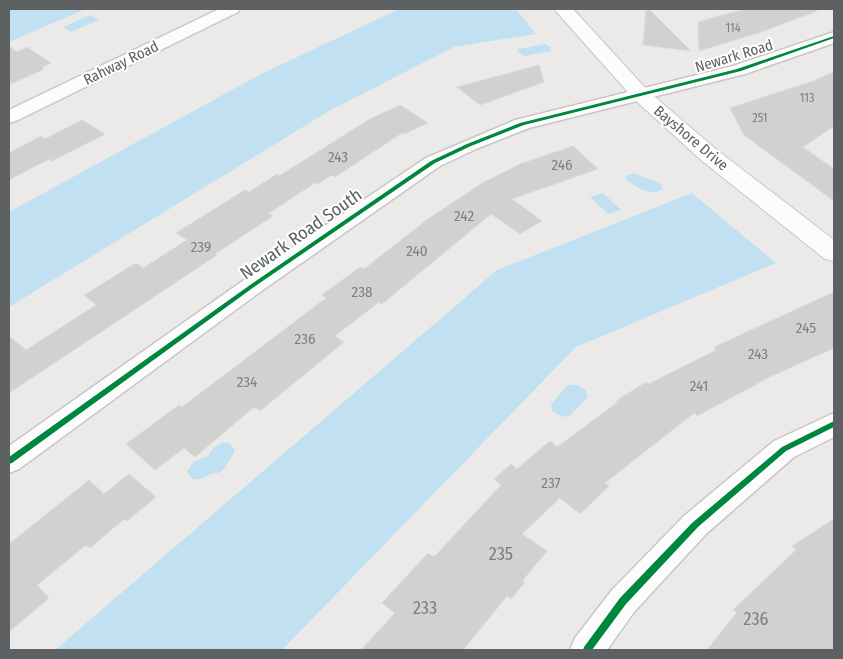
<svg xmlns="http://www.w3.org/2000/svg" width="843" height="659" font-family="'Fira Sans Condensed',sans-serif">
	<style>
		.water { fill: #c1e1f2 }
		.building { fill: #d3d1d0; stroke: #dcdad7 }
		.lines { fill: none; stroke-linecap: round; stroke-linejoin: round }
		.street-casing { stroke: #c7c7c7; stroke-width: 3 }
		.secondary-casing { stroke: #c6c7c7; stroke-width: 2 }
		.street { fill: #fcfcfc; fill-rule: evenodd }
		.secondary { fill: #fcfcfc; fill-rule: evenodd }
		.cycleway-casing { stroke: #fff; stroke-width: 3 }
		.cycleway { fill: #00873e; fill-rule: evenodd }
		.labels { text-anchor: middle; stroke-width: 4; stroke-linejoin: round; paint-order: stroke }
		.far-number-label { font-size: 12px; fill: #7c7e80 }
		.far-street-label { font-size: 15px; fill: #5d6164; stroke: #fff }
		.number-label { font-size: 15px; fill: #7c7e80 }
		.street-label { font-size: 18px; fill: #5d6164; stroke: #fff }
		.near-number-label { font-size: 18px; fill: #7c7e80 }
	</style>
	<rect width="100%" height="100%" fill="#eceae8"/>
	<!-- water -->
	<path class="water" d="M9,9h77l-77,33z
		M399,9h117l20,25 -82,13 -125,64 -320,196v-95l252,-138z
		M90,15l9,5 -28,12 -8,-5z
		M545,44l6,3v4l-27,5 -6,-4v-3z
		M633,173l27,10 3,6c-12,8 -28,-2 -37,-10v-3z
		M603,193l18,17 -13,4 -18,-17z
		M692,193l84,70 -200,84 -294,303h-227l442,-380z
		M568,385h9l9,5 2,7 -19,20 -8,-1 -9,-5 -1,-7z
		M223,442l6,1 6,7c-1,3 -10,19 -13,21 -4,3 -7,1 -11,3 -9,5 -18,10 -24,-2l6,-10 15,-6 5,-8z"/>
	<!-- building -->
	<path class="building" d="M646,9h3l42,42 -48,-6z
		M745,9h72v2l-56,21 -62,19 -1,-29z
		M9,46l8,6 10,-5 24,16 -9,4 2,2 -35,16z
		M539,65l5,17 -64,23 -23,-18z
		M834,72v54l-31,21 31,22v32l-90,-66 -14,-27 83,-27z
		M400,105l28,18 -24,11 -2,-1 -67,44 -3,-2 -14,9 -3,-1 -46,30 4,3 -58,38 2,1 -208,138v-57l17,14 70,-45 -12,-10 52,-32 7,5 44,-28 -11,-7 69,-43 4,2 28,-18 2,2 91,-57z
		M82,120l23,14 -53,27 -3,-2 -40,21v-27l32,-17 4,3z
		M573,146l25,23 -86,30 30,22 -22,13 -29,-20 -109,90 -3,-2 -44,34 9,6 -84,69 -6,-4 -59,50 -11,-9 -29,22 -29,-26 53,-39 3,2 144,-109 -4,-3 38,-28 4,2 64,-50 56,-37 36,-18z
		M834,292v56l-62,28 -75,40 -3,-3 -89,70 4,3 -29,28 -20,-16 -38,36 25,17 -24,29 2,2 -14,17 -4,-3 -44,54h-102l34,-37 -13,-10 46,-50 6,4 67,-72 -7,-6 17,-15 6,5 33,-28 7,6 61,-45 -2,-1 30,-19 3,2 67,-34 -2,-3z
		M129,474l27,23 -29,24 -3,-2 -34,29 -4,-3 -49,40 12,13 -40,34v-88l80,-64 15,14z
		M834,519v131h-127l30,-38 -4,-2 63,-60 -4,-4z"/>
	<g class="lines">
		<!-- street casing -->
		<g class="street-casing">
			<path id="street" d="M219,9h21l-2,3 -222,109 -7,2v-13z
				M834,32v11l-89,31 -216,54 -53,21 -36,17 -180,126 -241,177 -10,4v-27l235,-166 182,-122 89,-38 218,-54z
				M834,413v24l-40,20 -88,77 -72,78 -27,38h-37l5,-12 37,-48 72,-74 90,-75z"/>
		</g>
		<!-- secondary casing -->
		<g class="secondary-casing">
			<path id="secondary" d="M554,9h19l75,82 69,59 117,90v21l-9,-2 -124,-99 -67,-61z"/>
		</g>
		<!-- street -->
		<use href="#street" class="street"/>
		<!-- secondary -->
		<use href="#secondary" class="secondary"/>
		<!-- cycleway casing -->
		<g class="cycleway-casing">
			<path id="cycleway" d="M834,36v2l-93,33 -217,54 -53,21 -36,17 -181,124 -242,176 -3,1v-7l241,-172 181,-124 36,-17 53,-21 217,-54z
				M834,421v6l-48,24 -88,76 -72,77 -34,46h-9l1,-3 36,-49 72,-75 90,-76z"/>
		</g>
		<!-- cycleway -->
		<use href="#cycleway" class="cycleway"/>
	</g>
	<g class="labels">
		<!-- far-number labels -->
		<g class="far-number-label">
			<text x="733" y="32">114</text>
			<text x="807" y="102">113</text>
			<text x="760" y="122">251</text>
		</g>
		<!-- far-street labels -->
		<g class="far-street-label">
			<text transform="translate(734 56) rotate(-17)" y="5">Newark Road</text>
			<text transform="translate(121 63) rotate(-26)" y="5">Rahway Road</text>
			<text transform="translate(691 138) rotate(40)" y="5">Bayshore Drive</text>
		</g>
		<!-- number labels -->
		<g class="number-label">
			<text x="338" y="162">243</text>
			<text x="562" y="170">246</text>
			<text x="464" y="221">242</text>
			<text x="201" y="252">239</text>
			<text x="417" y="256">240</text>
			<text x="362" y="297">238</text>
			<text x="806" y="333">245</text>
			<text x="305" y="344">236</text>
			<text x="758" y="359">243</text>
			<text x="247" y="387">234</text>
			<text x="699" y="391">241</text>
			<text x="551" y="488">237</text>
		</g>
		<!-- street labels -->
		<g class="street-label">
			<text transform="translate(301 234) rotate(-35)" y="6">Newark Road South</text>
		</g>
		<!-- near-number labels -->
		<g class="near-number-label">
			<text x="501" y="560">235</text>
			<text x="425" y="614">233</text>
			<text x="756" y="625">236</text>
		</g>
	</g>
	<!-- border -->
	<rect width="843" height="659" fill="none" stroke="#5d6164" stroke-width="20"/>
</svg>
